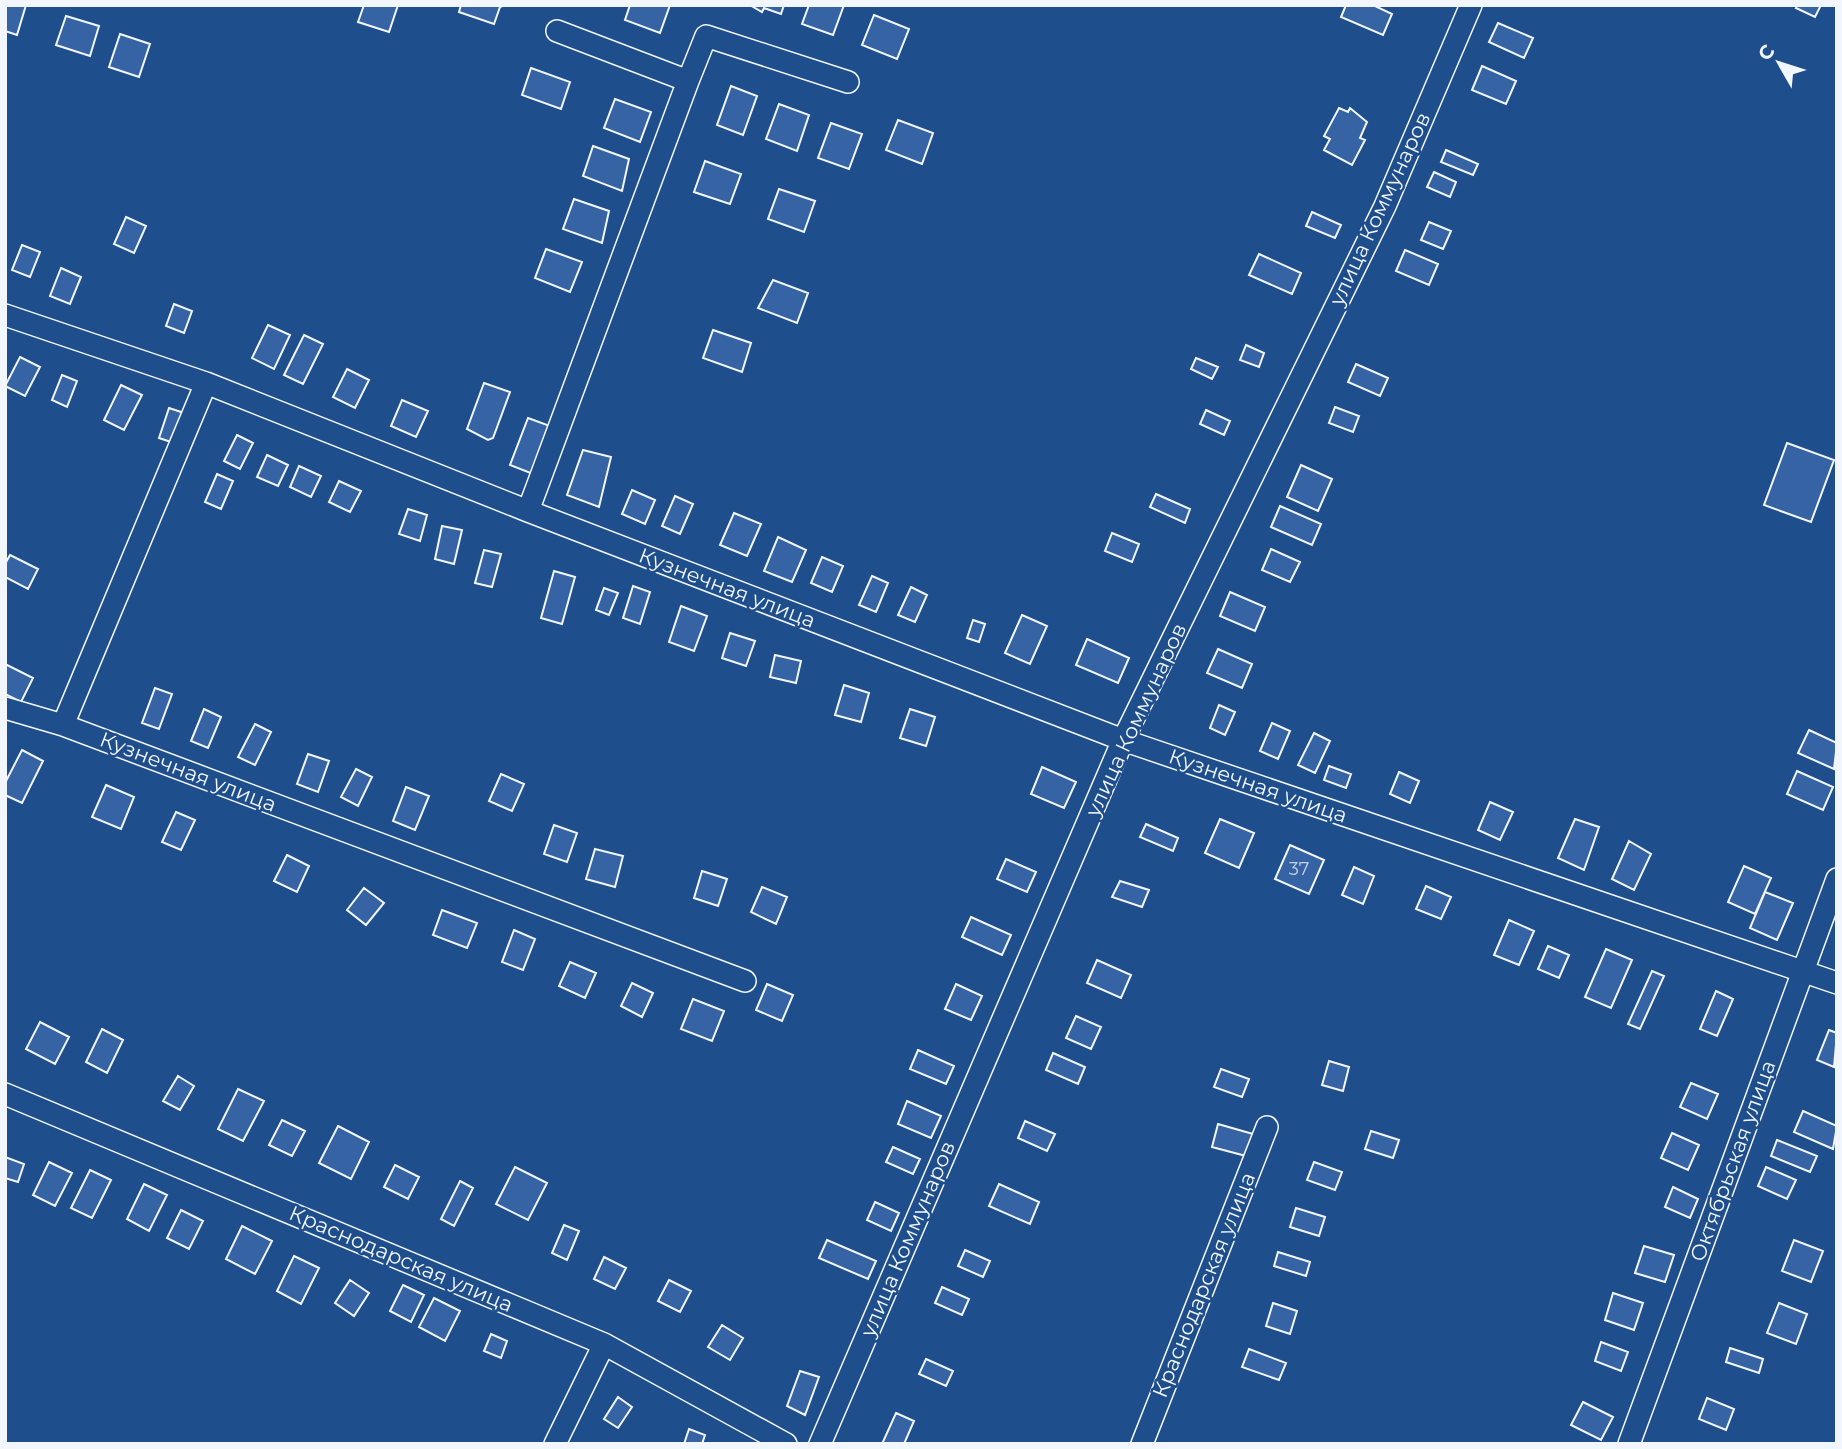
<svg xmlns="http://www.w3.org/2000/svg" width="1842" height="1449" font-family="Montserrat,sans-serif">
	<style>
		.building { fill: #3563a3; stroke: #f2f6ff; stroke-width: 2 }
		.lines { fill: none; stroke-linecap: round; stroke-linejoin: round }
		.minor-casing { stroke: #f2f6ff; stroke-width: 24 }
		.minor { stroke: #1f4e8c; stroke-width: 21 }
		.labels { text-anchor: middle; stroke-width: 5; stroke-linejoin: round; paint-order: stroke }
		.number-label { font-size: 18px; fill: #c3d1e8 }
		.street-label { font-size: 21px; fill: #f2f6ff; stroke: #1f4e8c }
	</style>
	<rect width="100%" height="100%" fill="#1f4e8c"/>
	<!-- building -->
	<path class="building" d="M5,5h21l-9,30 -12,-4z
		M364,5h34l-9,27 -31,-10z
		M461,5h44l-5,2 -6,17 -35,-12z
		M630,5h40l-10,28 -35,-13z
		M750,5h34l-3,9 -17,-6 -2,4z
		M809,5h35l-11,30 -31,-11z
		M1346,5h27l19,9 -9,21 -42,-18z
		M1798,5h23l-6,12 -19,-9z
		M874,15l35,14 -12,30 -35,-14z
		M66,16l33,10 -9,30 -34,-11z
		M1498,23l35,15 -9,20 -35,-16z
		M120,34l30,10 -11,33 -30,-10z
		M1482,66l34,15 -10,23 -34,-14z
		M531,68l39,14 -9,27 -39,-14z
		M731,86l26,10 -14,39 -26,-10z
		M615,99l36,13 -11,30 -36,-14z
		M779,104l30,11 -12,36 -31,-12z
		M1339,108l9,4 2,-4 17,14 -7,16 5,2 -13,25 -28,-15 6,-11 -6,-3z
		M898,120l35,13 -11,31 -36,-14z
		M831,123l31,11 -13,35 -31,-11z
		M593,146l36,13 -7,32 -39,-15z
		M1446,150l32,14 -5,11 -32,-13z
		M705,161l36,13 -11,30 -36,-12z
		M1434,172l22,10 -6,15 -23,-10z
		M779,189l36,12 -11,31 -36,-13z
		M574,199l35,12 -7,32 -39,-14z
		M1312,212l29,13 -6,13 -29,-12z
		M126,217l20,9 -12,27 -20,-9z
		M1429,222l22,9 -8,18 -22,-9z
		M22,245l18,7 -10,25 -18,-7z
		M546,249l36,13 -12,30 -35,-14z
		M1405,250l33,14 -9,21 -33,-14z
		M1259,254l42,19 -9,21 -43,-19z
		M61,268l20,9 -11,27 -20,-8z
		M773,280l35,13 -11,30 -39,-15z
		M174,304l18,7 -8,22 -18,-7z
		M268,325l22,10 -16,34 -22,-11z
		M713,330l38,13 -9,29 -39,-14z
		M304,335l19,9 -20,40 -19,-9z
		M1246,345l18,8 -5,14 -19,-7z
		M20,357l20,10 -15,29 -20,-10z
		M1196,358l22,9 -6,12 -21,-10z
		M1356,364l32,14 -8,18 -32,-14z
		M347,369l22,11 -14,28 -22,-11z
		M62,375l15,6 -10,26 -15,-7z
		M484,383l26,9 -17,46 -5,2 -21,-11z
		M121,385l21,10 -18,35 -20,-10z
		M402,400l26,11 -12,26 -25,-11z
		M1335,407l24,9 -6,16 -24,-9z
		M169,408l15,5 -10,30 -15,-5z
		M1206,410l24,11 -6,14 -24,-11z
		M528,418l22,8 -17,48 -23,-9z
		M237,435l16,8 -13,26 -16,-8z
		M1787,443l47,17 -23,62 -47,-17z
		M583,450l28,7 -12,50 -32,-12z
		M267,455l21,10 -10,21 -21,-9z
		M1301,465l31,14 -14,32 -31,-14z
		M299,466l22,10 -10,21 -21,-10z
		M217,474l16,7 -12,28 -16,-7z
		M339,481l22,10 -11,21 -21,-10z
		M632,490l23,10 -10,24 -23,-10z
		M1156,494l34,15 -5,14 -35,-16z
		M675,496l18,8 -13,30 -18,-8z
		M1280,506l41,18 -9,21 -41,-18z
		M408,509l19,6 -7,26 -21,-7z
		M734,513l27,11 -14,32 -27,-11z
		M442,526l20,4 -8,34 -19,-5z
		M1112,533l27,11 -7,18 -27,-11z
		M778,537l28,13 -14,32 -28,-11z
		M1271,549l29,13 -10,20 -28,-12z
		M484,550l17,4 -9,33 -17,-4z
		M10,555l28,14 -10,20 -23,-12v-13z
		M822,557l21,9 -11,26 -21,-9z
		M554,571l21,6 -13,47 -21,-6z
		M872,576l16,7 -12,29 -17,-7z
		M633,586l17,6 -10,32 -17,-6z
		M911,587l16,8 -12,27 -17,-7z
		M604,588l14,5 -9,22 -13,-5z
		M1230,592l35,15 -10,24 -35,-15z
		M681,606l26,10 -13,35 -25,-9z
		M1022,615l25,11 -17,38 -25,-11z
		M973,620l12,4 -6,18 -12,-4z
		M730,633l25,8 -9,25 -24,-8z
		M1087,639l42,19 -11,25 -42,-18z
		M1218,649l34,15 -10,24 -35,-15z
		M775,655l26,6 -5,22 -26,-6z
		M5,664l28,14 -12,24 -16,-8z
		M844,685l25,8 -8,29 -26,-7z
		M155,688l17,6 -13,35 -17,-6z
		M1219,705l16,7 -10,23 -15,-7z
		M204,709l17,8 -13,31 -17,-7z
		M910,709l25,8 -9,29 -26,-8z
		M1272,723l18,8 -12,28 -18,-8z
		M255,724l16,8 -16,33 -17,-8z
		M1809,730l28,13 -3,26 -36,-16z
		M1314,733l16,8 -15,32 -17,-8z
		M22,750l21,11 -21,42 -17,-8v-12z
		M308,754l21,7 -11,31 -21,-8z
		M1329,766l22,8 -5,14 -22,-8z
		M1042,767l34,15 -12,26 -33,-14z
		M356,769l16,8 -14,29 -17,-9z
		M1797,771l36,16 -10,23 -36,-16z
		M1399,772l20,9 -9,22 -20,-9z
		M501,774l23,10 -12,27 -23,-10z
		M106,785l28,12 -13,32 -29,-12z
		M406,787l23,9 -14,34 -22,-9z
		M1490,802l23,10 -13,28 -22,-10z
		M176,812l19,8 -14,30 -19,-8z
		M1220,819l34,14 -15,35 -34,-15z
		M1575,819l24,8 -15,43 -26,-12z
		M1146,824l32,14 -5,13 -33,-14z
		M554,825l23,8 -10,29 -23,-8z
		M1629,841l22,13 -17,36 -22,-11z
		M1290,845l34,15 -15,34 -34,-15z
		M595,849l28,7 -8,31 -29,-8z
		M287,855l22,11 -12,26 -23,-11z
		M1006,859l30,13 -9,20 -30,-13z
		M1744,866l27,12 -16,36 -27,-12z
		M1354,867l20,9 -11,28 -21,-9z
		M702,871l25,8 -9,27 -24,-8z
		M1120,881l29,9 -7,17 -30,-10z
		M1426,886l25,11 -10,22 -25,-10z
		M762,887l25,10 -11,27 -25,-12z
		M364,888l20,15 -18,22 -19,-15z
		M1765,892l28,11 -16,37 -27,-12z
		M442,910l35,13 -10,25 -34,-13z
		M971,917l40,18 -9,20 -40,-18z
		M1509,920l25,11 -15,34 -25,-10z
		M514,930l21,9 -12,31 -21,-8z
		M1548,946l21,9 -10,23 -21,-9z
		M1606,949l26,11 -21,48 -26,-11z
		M1097,960l34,15 -10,23 -34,-15z
		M570,962l26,11 -11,25 -26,-12z
		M1652,971l12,5 -24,53 -12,-5z
		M632,983l21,10 -11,24 -21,-11z
		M767,984l26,11 -11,26 -26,-11z
		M956,984l26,12 -11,24 -26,-11z
		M1716,991l17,8 -16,37 -17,-7z
		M693,999l31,12 -12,30 -31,-12z
		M1076,1016l25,11 -10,22 -25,-11z
		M40,1022l29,15 -14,27 -29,-15z
		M102,1029l21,11 -16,33 -21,-11z
		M1829,1030l8,3 -3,34 -17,-7z
		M918,1050l36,16 -8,18 -36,-15z
		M1053,1053l32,14 -7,17 -32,-14z
		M1329,1061l20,6 -6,24 -21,-6z
		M1221,1069l28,10 -7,18 -28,-10z
		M178,1076l16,10 -14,24 -17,-9z
		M1691,1083l27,11 -11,25 -27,-12z
		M238,1089l26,12 -21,40 -25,-12z
		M907,1101l34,15 -10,22 -33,-14z
		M1803,1111l34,15 -4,23 -39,-17z
		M282,1120l23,11 -13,25 -23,-11z
		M1025,1121l30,13 -8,17 -29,-13z
		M1218,1124l35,10 -7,22 -34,-9z
		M338,1126l31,16 -18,37 -32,-16z
		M1371,1131l28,9 -6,18 -28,-9z
		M1672,1133l27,12 -11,25 -27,-12z
		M1777,1140l40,16 -7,16 -39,-16z
		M893,1147l27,12 -7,15 -27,-12z
		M5,1157l19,7 -6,18 -13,-4z
		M49,1162l23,11 -17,33 -22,-11z
		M1314,1162l28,10 -7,18 -28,-10z
		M395,1165l24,12 -11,22 -24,-12z
		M515,1167l32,16 -19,37 -32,-16z
		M1766,1167l30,13 -9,19 -29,-13z
		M90,1170l21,10 -19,38 -21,-10z
		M460,1181l13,7 -19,38 -13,-7z
		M144,1184l23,11 -18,36 -22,-12z
		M999,1184l40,18 -9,22 -41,-18z
		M1673,1187l25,12 -8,19 -25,-11z
		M875,1202l24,11 -8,18 -24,-11z
		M1296,1208l29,9 -6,19 -29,-9z
		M181,1210l22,11 -14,28 -22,-11z
		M564,1225l15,6 -12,29 -15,-7z
		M242,1226l30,15 -17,33 -29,-15z
		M827,1240l49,21 -8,18 -49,-21z
		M1794,1240l29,11 -12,31 -29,-11z
		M1644,1246l30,9 -9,27 -30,-9z
		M965,1250l25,11 -7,16 -25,-11z
		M1278,1252l32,10 -4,14 -32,-10z
		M294,1256l25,12 -18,36 -24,-13z
		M604,1257l22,11 -11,21 -21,-10z
		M350,1280l19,13 -15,23 -19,-13z
		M669,1280l22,11 -11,21 -22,-11z
		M403,1285l21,10 -13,27 -21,-11z
		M942,1287l27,12 -7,16 -27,-12z
		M1613,1293l30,10 -9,27 -29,-10z
		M434,1298l26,13 -15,30 -26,-14z
		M1273,1303l24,8 -7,23 -24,-8z
		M1779,1303l28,11 -11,30 -29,-11z
		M722,1325l21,13 -13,22 -22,-13z
		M491,1334l16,7 -6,17 -17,-7z
		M1601,1342l27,10 -7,19 -26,-10z
		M1730,1348l33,11 -4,14 -33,-11z
		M1249,1349l37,14 -7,17 -37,-13z
		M926,1359l27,12 -7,15 -27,-12z
		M800,1371l19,6 -14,38 -18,-9z
		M618,1397l14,10 -14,21 -14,-9z
		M1707,1398l27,11 -8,21 -27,-11z
		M1583,1402l30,15 -12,23 -30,-15z
		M896,1413l18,8 -10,23h-22z
		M689,1429l16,6 -3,9h-18z"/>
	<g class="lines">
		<!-- minor casing -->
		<g class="minor-casing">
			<path id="minor" d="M557,31l131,50 18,-45 142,46
				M5,315l201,68 322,128 595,229 714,243
				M206,383l-143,342 682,256
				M528,511l160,-430
				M5,708l58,17
				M5,1094l599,250 182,100
				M555,1444l49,-100
				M820,1444l303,-704 262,-534 86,-201
				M1142,1444l125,-317
				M1629,1444l208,-565"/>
		</g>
		<!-- minor -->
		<use href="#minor" class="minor"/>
	</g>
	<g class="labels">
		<!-- number labels -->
		<g class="number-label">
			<text x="1299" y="875">37</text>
		</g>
		<!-- street labels -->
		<g class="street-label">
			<text transform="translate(1380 209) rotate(-65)" y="7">улица Коммунаров</text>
			<text transform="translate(727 588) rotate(21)" y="7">Кузнечная улица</text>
			<text transform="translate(1136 720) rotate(-65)" y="7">улица Коммунаров</text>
			<text transform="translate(188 772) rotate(21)" y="7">Кузнечная улица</text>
			<text transform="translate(1258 786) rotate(19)" y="7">Кузнечная улица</text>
			<text transform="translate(1733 1161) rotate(-70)" y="7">Октябрьская улица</text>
			<text transform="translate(908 1239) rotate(-67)" y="7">улица Коммунаров</text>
			<text transform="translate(401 1259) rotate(23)" y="7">Краснодарская улица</text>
			<text transform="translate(1204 1285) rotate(-68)" y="7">Краснодарская улица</text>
		</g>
	</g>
	<!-- border -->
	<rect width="1842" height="1449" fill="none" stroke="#f2f6ff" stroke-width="14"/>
	<!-- north arrow -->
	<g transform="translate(1779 63) rotate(309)" stroke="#1f4e8c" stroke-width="5" paint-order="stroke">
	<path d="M0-5L12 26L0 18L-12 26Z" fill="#f2f6ff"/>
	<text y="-10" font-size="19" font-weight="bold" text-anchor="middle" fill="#f2f6ff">С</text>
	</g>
</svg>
